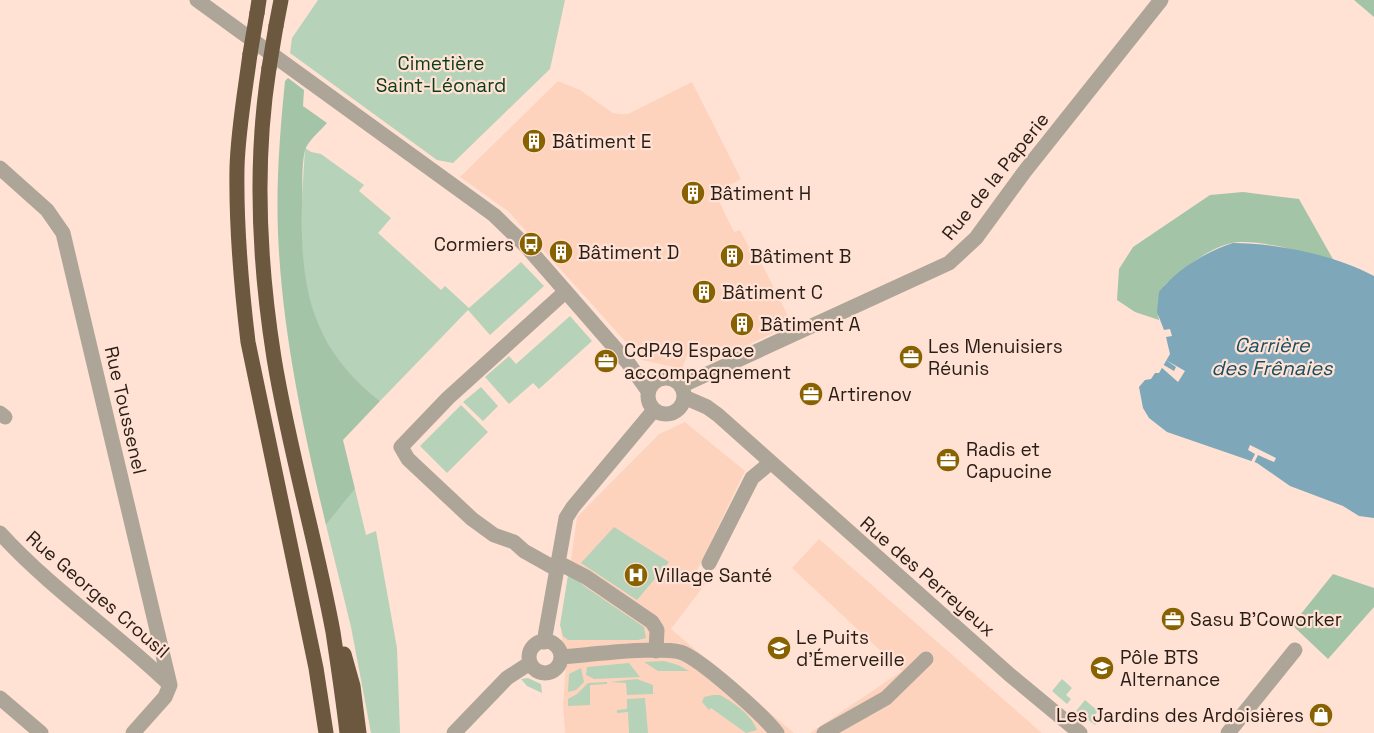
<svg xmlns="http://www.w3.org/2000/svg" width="1374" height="733" font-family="'Space Grotesk',sans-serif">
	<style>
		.built { fill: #fed3be }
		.green { fill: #b6d2b9 }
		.forest { fill: #a4c4a8 }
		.water { fill: #7ea7ba }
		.pier { fill: #ffe2d4 }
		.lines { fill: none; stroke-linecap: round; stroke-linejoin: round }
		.minor { stroke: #aea599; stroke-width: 15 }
		.tertiary { stroke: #aea599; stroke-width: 15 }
		.motorway { stroke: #6b583f; stroke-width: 15 }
		.motorway-bridge { stroke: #6b583f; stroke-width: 15 }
		.labels { text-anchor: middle; stroke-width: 4.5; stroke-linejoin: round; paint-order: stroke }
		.park-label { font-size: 19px; fill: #093d18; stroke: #ffe2d4 }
		.poi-label { font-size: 19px; fill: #291d17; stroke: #ffe2d4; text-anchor: start }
		.street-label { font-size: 19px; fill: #291d17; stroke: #ffe2d4 }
		.water-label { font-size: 20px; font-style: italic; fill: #184e63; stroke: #ffe2d4 }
	</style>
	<rect width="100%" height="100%" fill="#ffe2d4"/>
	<!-- built -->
	<path class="built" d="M558,81l22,9 33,23 8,1h7l64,-32 49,97 -26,14 19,39 6,-2 17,33 4,-1 31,62 -82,39 -9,-11 -14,3 -5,14 -40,-9 -134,-149 -48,-34z
		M685,422l60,49 -48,100 12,8 -38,50 123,104h-229l-2,-28 3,-41 -5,-32 16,-115 82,-83z
		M819,539l223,194h-232l92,-62 -110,-103z"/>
	<!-- green -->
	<path class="green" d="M318,0h247l-15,69 -97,94 -16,-3 -147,-107 2,-15z
		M305,148l6,4 10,2 43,31 -5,6 32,27 -13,15 63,57 4,-4 24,22 52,-46 23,24 -54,49 -22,-25 -88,91c-90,-69 -81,-151 -75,-253z
		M570,316l22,25 -53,48 -6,-6 -24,21 -24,-27 24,-21 7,8z
		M481,387l17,19 -15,15 -20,-19z
		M461,405l27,27 -41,41 -27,-27z
		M355,489l11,46 10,-4 21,117 3,85h-29l-20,-106 -25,-102z
		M614,527l55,35 -32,38 -56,-37z
		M568,575l11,1 1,6 4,4 60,41 2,11 -8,2h-70l-5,-4 -3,-11z
		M664,661l14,4 11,6h-31l-14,-9z
		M629,663l11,14 -46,2 -8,-4 1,-8z
		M581,668l3,14 -8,8 -8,2 1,-18z
		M528,678l13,6 1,9 -15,-7 -6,-7z
		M637,679l16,6v9l-26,1 -1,-12 -16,-1z
		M1062,679l10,9 -6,7 5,4 -4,5 -15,-13z
		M588,683l19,-1v2l-17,1v20l-22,1v-7l9,-5z
		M713,695h7c14,8 31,19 37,35l-11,3 -35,-25 -2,2 -7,-8 2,-5z
		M645,698l3,35h-19l-1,-21 -11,1v-3l10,-1v-10z
		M1085,700l13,11 -6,7 6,4 -3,3 -19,-14z"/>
	<!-- forest -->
	<path class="forest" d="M1354,0h20v17z
		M288,78l16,12 -1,16 24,17c-6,7 -19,18 -22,27 -4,17 -2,39 -3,56 -2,83 10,142 78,195l-37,39 12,49 -29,36c-23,-97 -44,-193 -48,-292 -2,-51 2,-102 7,-152z
		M1243,192l56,7 35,62c-23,-7 -78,-23 -102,-18 -19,4 -39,18 -53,31 -4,3 -12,8 -15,12 -5,8 -7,25 -5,34l-24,-8 -18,-12 2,-31 14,-22 77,-52z
		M1333,574l41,14v19l-46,52 -36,-34z"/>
	<!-- water -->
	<path class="water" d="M1233,243c44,0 102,12 141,33v242l-15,-2 -16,-10 -53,-20 -33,-23 -90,-31 -18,-14 -6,-10 -4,-21 6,-7 6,-1 4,-6h4l11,-19 -4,-17 6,-1 -2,-7 -6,1 -7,-18 2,-20c17,-22 48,-41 74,-49z"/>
	<!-- pier -->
	<path class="pier" d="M1166,360l19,11 -7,11 -17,-15 1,-3 12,7 2,-4z
		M1250,445l26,13 -2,4 -16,-7 -4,8 -3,-1 4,-8 -7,-4z"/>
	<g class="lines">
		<!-- minor -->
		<path class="minor" d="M0,168l47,42 16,23 107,452
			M681,386l268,-123 27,-25 49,-67 136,-171
			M0,413l5,4
			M0,533c51,56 115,99 169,151
			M557,562l29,15 66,45 5,8 -1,21
			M709,563l43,-85 18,-15
			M556,569l-32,-18 -10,-9 -20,-7 -22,-16 -64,-60 -7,-12 47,-49 117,-106
			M529 657a16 16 0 1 1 32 0a16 16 0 1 1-32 0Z
			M544,642l22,-124 7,-11 81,-97
			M561,657c27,-2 95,-11 119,-5 20,6 83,63 97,81
			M0,698l41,35
			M133,733l32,-36 5,-12
			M454,733l53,-55 23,-15
			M824,733l62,-35 40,-39
			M1228,733l67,-83"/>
		<!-- tertiary -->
		<path class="tertiary" d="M197,0l297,215 33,32 102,117 19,27
			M648 396a18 18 0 1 1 36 0a18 18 0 1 1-36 0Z
			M684,397l23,10 11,8 292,260 70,58"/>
		<!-- motorway -->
		<path class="motorway" d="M257,13l2,-13
			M276,26l5,-26
			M250,54c-5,38 -12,76 -13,114 -1,58 4,116 11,174l68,326 10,65
			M269,68c-15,96 -10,195 5,290 15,92 42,182 59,274 5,33 10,67 14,101
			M344,654l9,32 6,47"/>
		<!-- motorway-bridge -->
		<path class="motorway-bridge" d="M250,54l7,-41
			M269,68l7,-42"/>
	</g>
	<!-- icons -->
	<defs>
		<g id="building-disc" transform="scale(1.25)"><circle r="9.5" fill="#886200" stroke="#ffe2d4"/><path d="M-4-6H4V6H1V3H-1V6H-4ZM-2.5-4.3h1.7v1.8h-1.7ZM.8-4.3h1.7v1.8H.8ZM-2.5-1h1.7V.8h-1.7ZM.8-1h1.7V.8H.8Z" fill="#fff"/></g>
		<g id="bus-disc" transform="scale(1.25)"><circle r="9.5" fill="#886200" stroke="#ffe2d4"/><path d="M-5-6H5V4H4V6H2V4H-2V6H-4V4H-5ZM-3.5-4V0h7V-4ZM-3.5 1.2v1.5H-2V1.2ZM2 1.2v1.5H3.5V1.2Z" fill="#fff"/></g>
		<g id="office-disc" transform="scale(1.25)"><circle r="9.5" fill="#886200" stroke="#ffe2d4"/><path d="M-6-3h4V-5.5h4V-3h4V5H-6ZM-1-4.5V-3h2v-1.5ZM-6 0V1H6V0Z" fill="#fff"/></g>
		<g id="hospital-disc" transform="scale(1.25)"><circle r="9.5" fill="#886200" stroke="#ffe2d4"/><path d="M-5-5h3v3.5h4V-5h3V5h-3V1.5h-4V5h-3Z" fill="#fff"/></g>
		<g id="school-disc" transform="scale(1.25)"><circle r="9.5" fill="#886200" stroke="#ffe2d4"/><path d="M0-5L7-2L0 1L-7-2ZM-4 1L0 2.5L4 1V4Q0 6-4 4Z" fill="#fff"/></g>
		<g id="university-disc" transform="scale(1.25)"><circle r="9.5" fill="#886200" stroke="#ffe2d4"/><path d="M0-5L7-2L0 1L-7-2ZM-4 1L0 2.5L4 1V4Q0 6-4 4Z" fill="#fff"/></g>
		<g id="shop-disc" transform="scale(1.25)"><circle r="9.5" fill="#886200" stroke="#ffe2d4"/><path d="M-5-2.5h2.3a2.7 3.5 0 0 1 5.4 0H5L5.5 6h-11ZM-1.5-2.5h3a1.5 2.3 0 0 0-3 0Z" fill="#fff"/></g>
	</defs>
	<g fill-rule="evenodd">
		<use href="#building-disc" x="534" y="141"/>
		<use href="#building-disc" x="693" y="193"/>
		<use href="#bus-disc" x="531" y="244"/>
		<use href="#building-disc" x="561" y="252"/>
		<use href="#building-disc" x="732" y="256"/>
		<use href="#building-disc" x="704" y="292"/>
		<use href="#building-disc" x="742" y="324"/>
		<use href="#office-disc" x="911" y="357"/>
		<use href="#office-disc" x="606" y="361"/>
		<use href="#office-disc" x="811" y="394"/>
		<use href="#office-disc" x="948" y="460"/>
		<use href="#hospital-disc" x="636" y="575"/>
		<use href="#office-disc" x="1173" y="619"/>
		<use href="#school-disc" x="779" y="648"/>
		<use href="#university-disc" x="1102" y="668"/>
		<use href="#shop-disc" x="1321" y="715"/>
	</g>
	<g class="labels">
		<!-- park labels -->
		<g class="park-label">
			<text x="441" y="70">Cimetière<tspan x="441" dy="22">Saint-Léonard</tspan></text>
		</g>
		<!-- poi labels -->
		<g class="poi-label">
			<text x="552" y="148">Bâtiment E</text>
			<text x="710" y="200">Bâtiment H</text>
			<text x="514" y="251" text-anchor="end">Cormiers</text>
			<text x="578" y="259">Bâtiment D</text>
			<text x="750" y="263">Bâtiment B</text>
			<text x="722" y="299">Bâtiment C</text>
			<text x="760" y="331">Bâtiment A</text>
			<text x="928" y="353">Les Menuisiers<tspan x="928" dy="22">Réunis</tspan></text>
			<text x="624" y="357">CdP49 Espace<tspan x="624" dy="22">accompagnement</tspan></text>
			<text x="828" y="401">Artirenov</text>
			<text x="966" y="456">Radis et<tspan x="966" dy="22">Capucine</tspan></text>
			<text x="654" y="582">Village Santé</text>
			<text x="1190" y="626">Sasu B’Coworker</text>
			<text x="796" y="644">Le Puits<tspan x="796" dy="22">d'Émerveille</tspan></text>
			<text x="1120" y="664">Pôle BTS<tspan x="1120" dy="22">Alternance</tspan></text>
			<text x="1304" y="722" text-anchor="end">Les Jardins des Ardoisières</text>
		</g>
		<!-- street labels -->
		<g class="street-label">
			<text transform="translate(995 176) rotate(-51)" y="7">Rue de la Paperie</text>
			<text transform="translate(126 410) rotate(77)" y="7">Rue Toussenel</text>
			<text transform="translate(928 576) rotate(41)" y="7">Rue des Perreyeux</text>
			<text transform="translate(98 594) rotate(41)" y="7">Rue Georges Crousil</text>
		</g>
		<!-- water labels -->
		<g class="water-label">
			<text x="1272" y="352">Carrière<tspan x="1272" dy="23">des Frênaies</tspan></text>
		</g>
	</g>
</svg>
